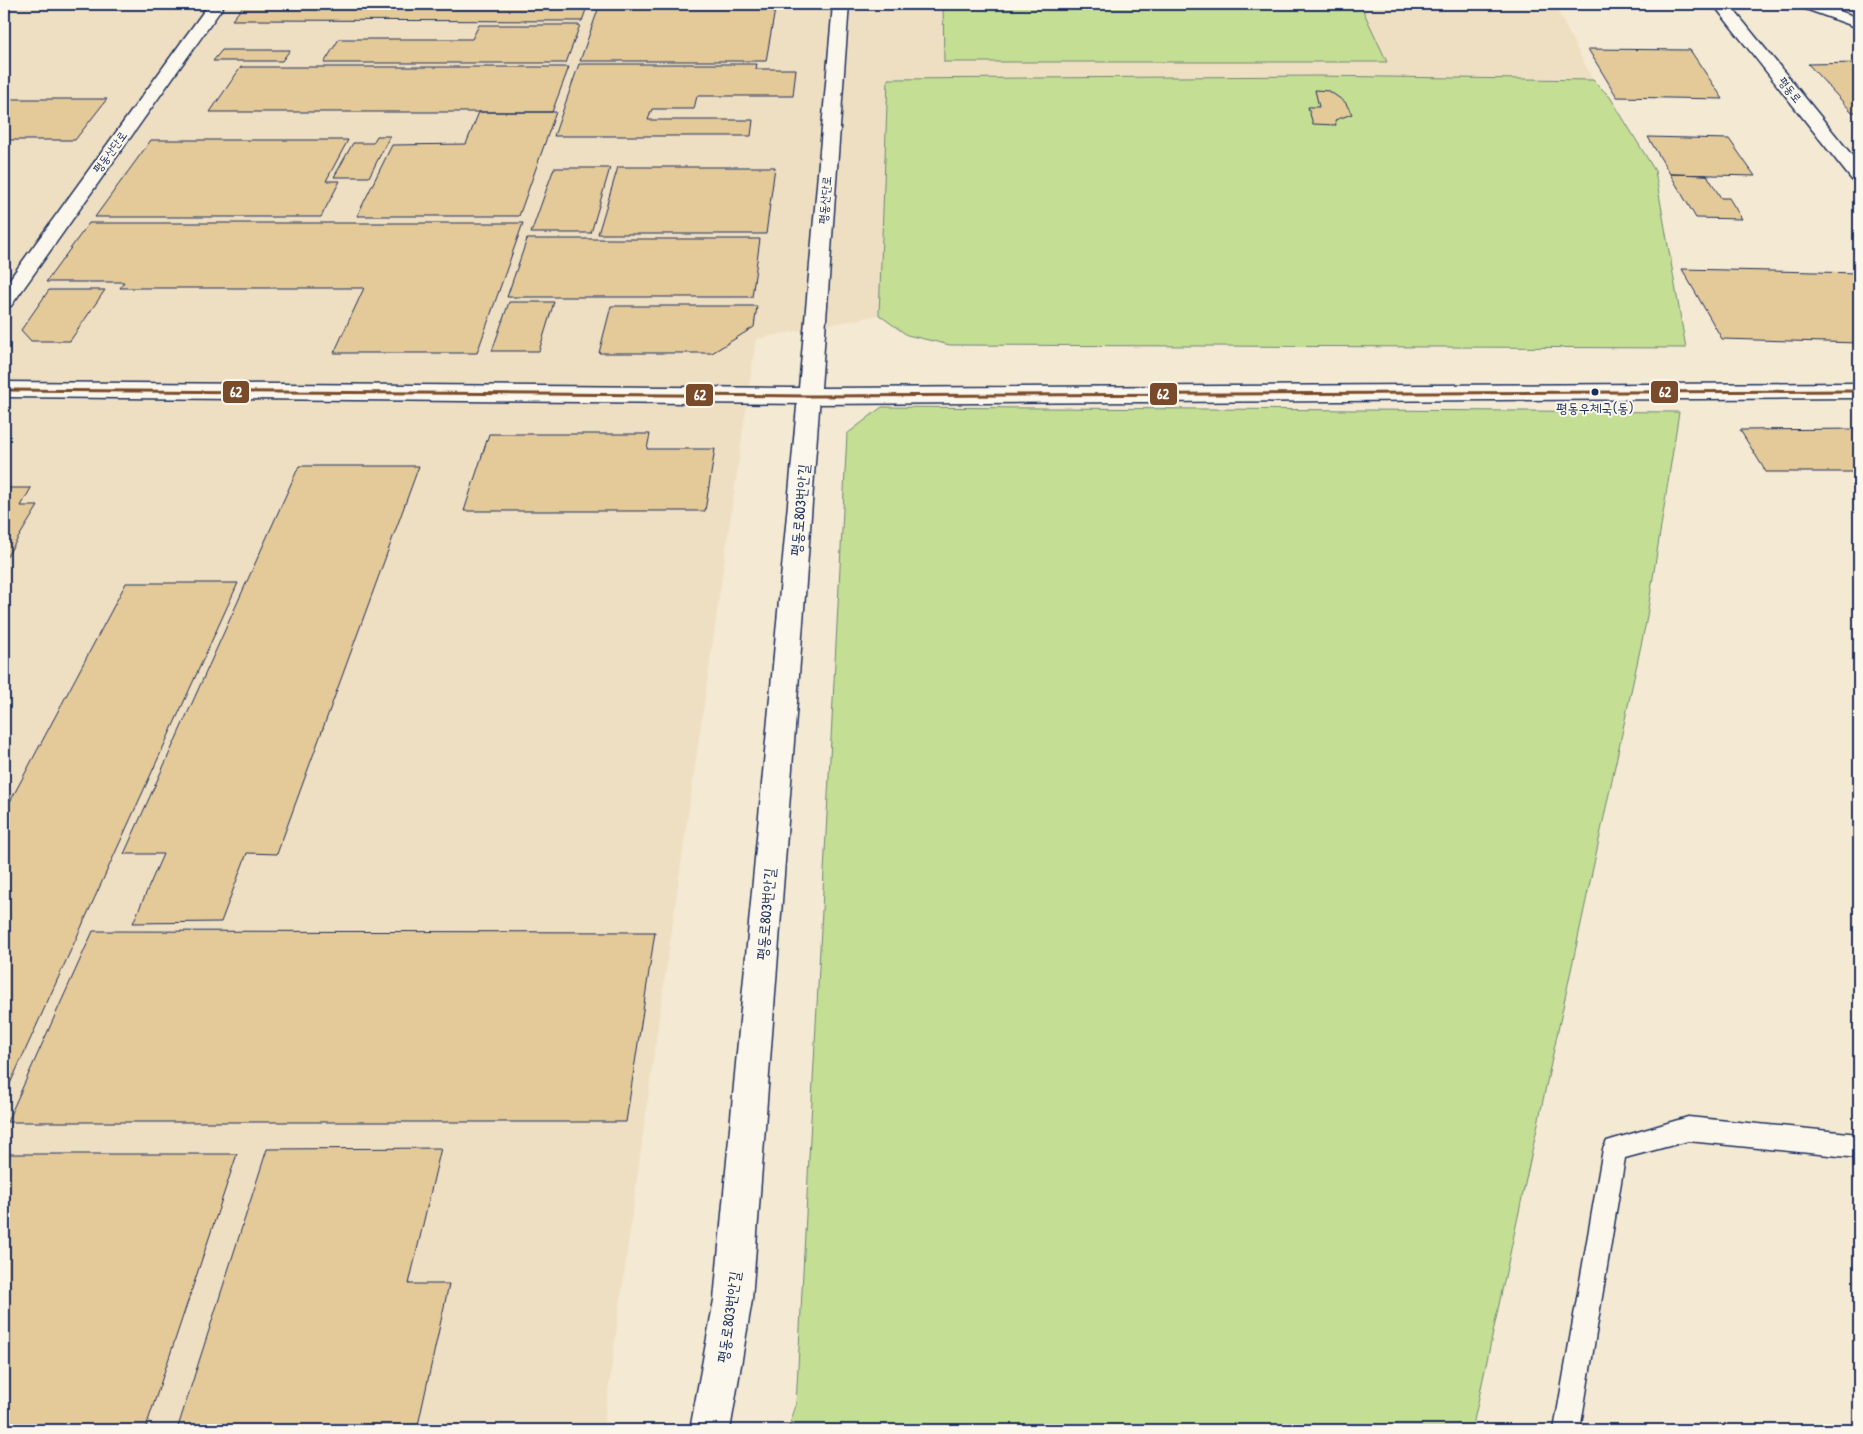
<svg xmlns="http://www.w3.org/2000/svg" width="1863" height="1434" font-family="'Patrick Hand','Poor Story',sans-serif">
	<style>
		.built { fill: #efdfc2 }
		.green { fill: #c4de94; stroke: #708679 }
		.building { fill: #e4c999; stroke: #1b2f5e }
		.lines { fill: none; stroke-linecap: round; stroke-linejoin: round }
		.lane-casing { stroke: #1b2f5e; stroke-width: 3 }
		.street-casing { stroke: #1b2f5e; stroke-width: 3 }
		.secondary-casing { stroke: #1b2f5e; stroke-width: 3 }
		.lane { fill: #fbf7ec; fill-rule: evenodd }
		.street { fill: #fbf7ec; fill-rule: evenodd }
		.secondary { fill: #fbf7ec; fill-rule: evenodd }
		.bus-1-casing { stroke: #fbf7ec; stroke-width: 6 }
		.bus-1 { stroke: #7a4b2a; stroke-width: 3 }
		.bus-dot { fill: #1b2f5e; stroke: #fbf7ec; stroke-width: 2 }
		.labels { text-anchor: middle; stroke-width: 4; stroke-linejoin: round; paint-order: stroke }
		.far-street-label { font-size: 12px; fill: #1b2f5e; stroke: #fbf7ec }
		.bus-label { font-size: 14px; fill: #1b2f5e; stroke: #fbf7ec }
		.street-label { font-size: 15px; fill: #1b2f5e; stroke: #fbf7ec }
		.line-badge { stroke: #fbf7ec; stroke-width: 2 }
		.badge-label { font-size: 14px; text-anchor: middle; font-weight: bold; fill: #fff }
	</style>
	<rect width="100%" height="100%" fill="#f4e9d3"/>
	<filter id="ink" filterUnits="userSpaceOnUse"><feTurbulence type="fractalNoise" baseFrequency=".02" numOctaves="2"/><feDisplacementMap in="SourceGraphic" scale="10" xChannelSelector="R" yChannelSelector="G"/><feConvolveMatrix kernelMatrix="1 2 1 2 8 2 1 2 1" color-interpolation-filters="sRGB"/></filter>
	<g filter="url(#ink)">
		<!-- built -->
		<path class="built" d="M4,4h1550l39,76 -275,-4 -430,4 -9,235 -123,24 -102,715 -51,376h-599z"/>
		<!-- green -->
		<path class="green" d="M943,4h417l27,58h-443z
			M1318,76l275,4 17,17 45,74 31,177 -736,-3 -43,-10 -28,-20 9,-236z
			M882,407l797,5 -33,210 -174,808h-684l8,-25 51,-971z"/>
		<!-- building -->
		<path class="building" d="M245,4h343l-6,17 -350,-1z
			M600,4h176l-10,57h-186z
			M479,25h101l-14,38h-242l15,-24h133z
			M1588,49l102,1 33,49 -106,-2z
			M222,50h68l-8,11h-69z
			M1859,63v49h-7l-44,-48z
			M579,64h178l-1,5h40l-3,27h-96l-3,13h-42l-4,11h105l-2,16h-197z
			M241,67h328l-17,45h-342z
			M1315,90l14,1 16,11 7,12 -17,6 1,5 -23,-1 -5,-17h11z
			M4,99h103l-32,41h-71z
			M479,112h77l-37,104h-162l35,-71 74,-1z
			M377,136h13l-21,41h-35l19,-34h20z
			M1648,137l81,2 26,37 -85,-2z
			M151,140h197l-22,41h14l-19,36h-226z
			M618,167h157l-9,67h-168z
			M554,168h56l-19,65h-60z
			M1670,174l37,1 14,23h8l13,21 -46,-1z
			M89,223h434l-46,130h-143l30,-65h-244l4,-6h-78z
			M527,239h233l-8,58h-245z
			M1682,269l177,4v70l-137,-4z
			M49,290h56l-35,51h-39l-10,-11z
			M509,302h45l-15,49h-47z
			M611,306h146l-3,21 -42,26h-113z
			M1859,429v43h-93l-26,-42z
			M489,434h161l-3,15h68l-10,62h-241z
			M299,466h120l-142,388 -30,-1 -26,69 -88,1 30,-69h-39z
			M4,488h27l-10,18h17l-34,55z
			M126,583h112l-234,514v-284z
			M93,931l562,1 -29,190h-619z
			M441,1148l-32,136h40l-32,146h-240l90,-281z
			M4,1154h233l-92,276h-141z"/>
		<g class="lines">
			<!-- lane casing -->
			<g class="lane-casing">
				<path id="lane" d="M1688,1117l171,17v24l-171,-17 -63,17 -45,272h-26l49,-281 4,-8z"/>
			</g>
			<!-- street casing -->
			<g class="street-casing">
				<path id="street" d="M209,4h16l-214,302 -7,1v-20z
					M833,4h16l-28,384 1038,-5v15l-1050,6 -805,-7v-15l795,6z"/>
			</g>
			<!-- secondary casing -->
			<g class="secondary-casing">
				<path id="secondary" d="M1713,4h16l130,160v17l-7,-1z
					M1798,4h22l39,14v10l-59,-21z
					M809,388l8,3 3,5 -68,904 -22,130h-40l24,-130 84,-904 3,-5z"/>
			</g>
			<!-- lane -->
			<use href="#lane" class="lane"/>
			<!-- street -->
			<use href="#street" class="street"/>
			<!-- secondary -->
			<use href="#secondary" class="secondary"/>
			<!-- bus-1 casing -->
			<g class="bus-1-casing">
				<path id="bus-1" d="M4,390l805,6 1050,-5"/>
			</g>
			<!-- bus-1 -->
			<use href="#bus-1" class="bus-1"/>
		</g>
	</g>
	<!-- markers -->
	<circle class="bus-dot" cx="1595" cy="392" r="4.5"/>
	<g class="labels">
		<!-- far-street labels -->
		<g class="far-street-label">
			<text transform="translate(1790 90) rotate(51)" y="4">평동로</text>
			<text transform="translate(110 152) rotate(-54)" y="4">평동산단로</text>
			<text transform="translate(825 200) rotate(-85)" y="4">평동산단로</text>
		</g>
		<!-- bus labels -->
		<g class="bus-label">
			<text x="1595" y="413">평동우체국(동)</text>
		</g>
		<!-- street labels -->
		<g class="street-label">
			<text transform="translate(800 510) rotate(-85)" y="5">평동로803번안길</text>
			<text transform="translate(766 914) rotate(-85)" y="5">평동로803번안길</text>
			<text transform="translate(729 1317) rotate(-82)" y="5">평동로803번안길</text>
		</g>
	</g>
	<g class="line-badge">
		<rect x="222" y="380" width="28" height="24" rx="5" fill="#7a4b2a"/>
		<rect x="1650" y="380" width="29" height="24" rx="5" fill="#7a4b2a"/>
		<rect x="1149" y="382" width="29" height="24" rx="5" fill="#7a4b2a"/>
		<rect x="685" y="383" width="29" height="24" rx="5" fill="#7a4b2a"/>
	</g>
	<g class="badge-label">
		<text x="236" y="397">62</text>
		<text x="1665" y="397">62</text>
		<text x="1163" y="399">62</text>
		<text x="700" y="400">62</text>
	</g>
	<!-- margin -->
	<rect width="1863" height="1434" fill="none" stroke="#fbf7ec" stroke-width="20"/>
	<rect x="10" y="10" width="1843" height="1414" fill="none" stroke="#1b2f5e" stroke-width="2" filter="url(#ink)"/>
</svg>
